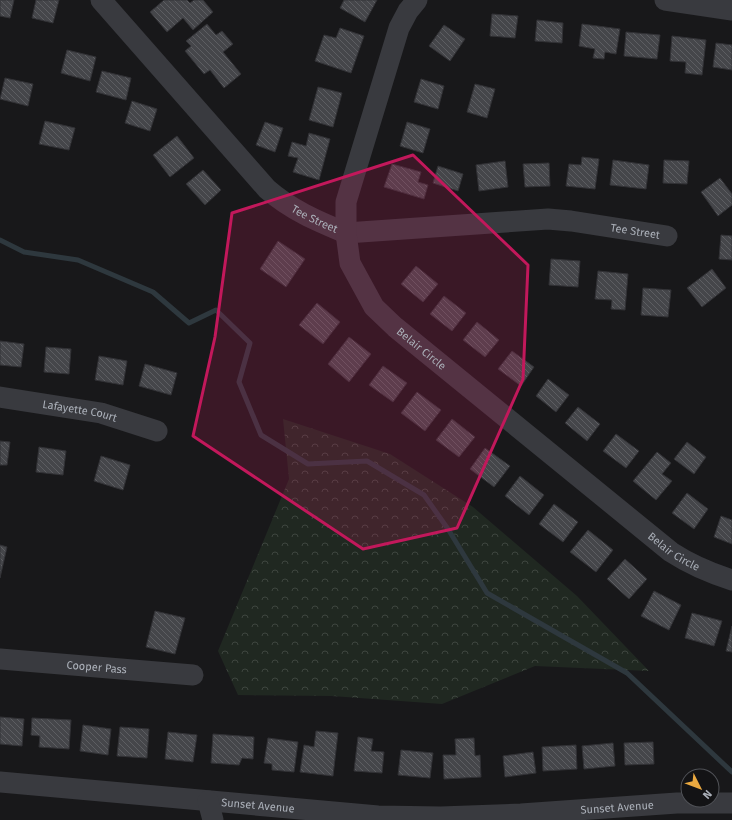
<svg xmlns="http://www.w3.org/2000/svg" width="732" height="820" font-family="'Fira Sans',sans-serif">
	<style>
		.forest { fill: url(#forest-crowns) }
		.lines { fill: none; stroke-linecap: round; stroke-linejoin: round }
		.stream { stroke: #2e383e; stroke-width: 5 }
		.building { fill: url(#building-back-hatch); stroke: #323236 }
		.minor { stroke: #393a3f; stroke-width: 21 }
		.marked { fill: #c2185b; fill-opacity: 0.2; stroke: #c2185b; stroke-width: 3; stroke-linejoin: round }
		.labels { text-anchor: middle; stroke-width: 3.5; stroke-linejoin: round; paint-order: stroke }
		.street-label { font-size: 11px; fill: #abb0b9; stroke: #131315 }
	</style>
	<defs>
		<pattern id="forest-crowns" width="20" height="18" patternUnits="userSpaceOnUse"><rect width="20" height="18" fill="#202821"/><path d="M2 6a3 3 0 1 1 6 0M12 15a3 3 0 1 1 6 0" fill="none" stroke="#3e453f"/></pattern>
		<pattern id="building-back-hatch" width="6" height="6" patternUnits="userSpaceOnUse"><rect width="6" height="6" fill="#45464a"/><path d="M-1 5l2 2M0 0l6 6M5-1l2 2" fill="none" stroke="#5d5e62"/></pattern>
	</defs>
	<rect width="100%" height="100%" fill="#18181a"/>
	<!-- forest -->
	<path class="forest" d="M283,419l107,35 83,53 104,89 72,75 -114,-5 -93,38 -110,-8 -94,-1 -20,-44 71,-172z"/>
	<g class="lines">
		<!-- stream -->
		<path class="stream" d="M0,240l24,12 54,8 75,32 36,31 27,-13 34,33 -11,39 22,53 47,29 59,-3 57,34 24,34 39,64 140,80 105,99"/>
	</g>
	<!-- building -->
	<path class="building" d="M0,0h14l-4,18 -10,-2z
		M36,0h23l-6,23 -21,-5z
		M164,0h23l3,3 4,-3h9l10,12 -20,18 -10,-12 -16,14 -17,-20z
		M344,0h33l-12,22 -25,-14z
		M492,14l26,2 -3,22 -25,-2z
		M537,20l26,3 -1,20 -27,-2z
		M207,24l9,11 6,-4 11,13 -10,8 18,22 -17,14 -14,-18 -6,4 -19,-23 6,-5 -5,-5z
		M582,24l38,5 -4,25 -11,-2 -1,7 -11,-1 2,-9 -16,-3z
		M444,25l21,14 -15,22 -21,-15z
		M340,28l24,8 -13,37 -36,-12 9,-26 12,3z
		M626,32l34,3 -3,24 -33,-3z
		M672,36l34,4 -4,35 -17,-2 1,-11 -16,-1z
		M716,43l16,2v25l-19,-3z
		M67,50l29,7 -6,24 -29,-8z
		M102,71l29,7 -5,22 -30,-8z
		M5,78l28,6 -5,22 -28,-7z
		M421,79l23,7 -6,23 -24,-7z
		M475,84l20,5 -8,29 -20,-6z
		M318,87l24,6 -9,34 -24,-7z
		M132,101l25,8 -7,22 -25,-8z
		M45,121l30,7 -6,22 -30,-6z
		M265,122l18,6 -8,24 -19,-7z
		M407,122l23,7 -7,24 -23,-7z
		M309,133l21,6 -11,41 -26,-8 5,-14 -10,-2 4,-14 14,4z
		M177,136l17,22 -24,19 -17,-22z
		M582,157l17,2 -4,30 -29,-3 3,-22 12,1z
		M613,160l36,5 -3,24 -36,-4z
		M664,160l25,1 -2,23 -24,-1z
		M505,161l3,26 -29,4 -3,-26z
		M549,163l1,23 -25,1 -2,-23z
		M392,164l29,8 -3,10 10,3 -4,14 -40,-12z
		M438,166l25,8 -5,17 -25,-8z
		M203,170l18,20 -16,15 -19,-21z
		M720,178l12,16v11l-14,11 -17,-24z
		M721,235l11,1v24l-13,-1z
		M278,241l27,18 -19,28 -26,-18z
		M551,259l29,2 -2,26 -29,-2z
		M416,266l22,18 -15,18 -22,-18z
		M712,269l14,19 -24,19 -15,-19z
		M598,271l30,3 -3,36 -14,-1 1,-9 -17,-1z
		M643,288l28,2 -3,27 -27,-2z
		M444,296l22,17 -14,18 -22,-17z
		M317,303l23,19 -17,22 -24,-19z
		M477,322l22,18 -14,17 -22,-17z
		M349,337l22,17 -22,28 -21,-18z
		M0,341l24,3 -3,23 -21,-2z
		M46,347l25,2 -2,25 -25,-2z
		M512,351l22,16 -13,19 -23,-17z
		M99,356l28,5 -4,24 -28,-5z
		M145,364l32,9 -6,22 -32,-9z
		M383,366l24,17 -14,19 -24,-17z
		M548,379l21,16 -13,17 -20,-16z
		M417,392l24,18 -16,21 -24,-18z
		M578,407l22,17 -13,17 -22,-18z
		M452,419l23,18 -16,20 -23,-17z
		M616,434l23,17 -13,17 -23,-17z
		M0,441l10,1 -3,23h-7z
		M687,442l19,15 -12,17 -20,-15z
		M39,447l27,4 -3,24 -27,-3z
		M485,448l25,18 -16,21 -24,-18z
		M657,452l14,11 -9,11 10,7 -16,19 -23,-19z
		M101,456l29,9 -7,25 -29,-9z
		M520,476l24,19 -15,20 -24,-19z
		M687,493l21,16 -14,20 -22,-16z
		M554,504l24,18 -15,20 -24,-18z
		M721,516l11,4v24l-18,-7z
		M588,530l25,20 -17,22 -26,-20z
		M0,545l7,2 -7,31z
		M625,559l22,20 -18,20 -22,-20z
		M654,591l27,14 -12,25 -28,-14z
		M155,611l30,7 -10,36 -29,-7z
		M692,613l30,8 -8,25 -29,-8z
		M732,626v26l-6,-1z
		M0,717l24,2 -2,27 -22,-2z
		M32,718l39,2 -2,29 -30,-2 1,-11 -9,-1z
		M83,725l28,4 -3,26 -28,-4z
		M120,727l29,2 -2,29 -30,-2z
		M316,731l22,2 -5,43 -33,-4 4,-27 10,2z
		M168,732l29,3 -4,27 -28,-3z
		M213,734l41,3 -1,22 -11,-1 -3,7 -28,-2z
		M358,737l15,2 -2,12 13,1 -2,21 -28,-2z
		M268,738l30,4 -4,30 -22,-2v-6l-8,-1z
		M474,738l1,18 5,-1 1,22 -37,2 -1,-24h13l-1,-16z
		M653,742l1,22 -29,1 -1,-22z
		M613,743l2,23 -31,3 -2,-23z
		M576,745l1,24 -34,2 -1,-24z
		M401,750l32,3 -3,25 -32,-3z
		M533,752l3,21 -31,4 -2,-21z"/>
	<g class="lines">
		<!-- minor -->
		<g class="minor">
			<path id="s1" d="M101,0l166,189c24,21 50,32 79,44l202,-14 23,2 96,15"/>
			<path id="s2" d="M417,0l-9,11 -9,17 -53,174v31l4,30 24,44 21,20 276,225c20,13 39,21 61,28"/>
			<path d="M665,0l67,10"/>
			<path id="s3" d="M0,397l101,16 56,18"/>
			<path id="s4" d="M0,659l193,16"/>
			<path id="s5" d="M0,782l378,34 63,1 80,-3 156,-11h55"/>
			<path d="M208,801l5,19"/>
		</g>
	</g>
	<!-- marked area -->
	<path class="marked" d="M413,155l115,110 -5,114 -66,149 -94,21 -170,-113 22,-99 17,-124z"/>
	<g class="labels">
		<!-- street labels -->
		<g class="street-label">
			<text dy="4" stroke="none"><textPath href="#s1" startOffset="308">Tee Street</textPath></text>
			<text dy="4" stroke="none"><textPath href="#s1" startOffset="633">Tee Street</textPath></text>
			<text dy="4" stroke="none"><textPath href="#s2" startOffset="390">Belair Circle</textPath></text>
			<text dy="4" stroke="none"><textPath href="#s3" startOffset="81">Lafayette Court</textPath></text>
			<text dy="4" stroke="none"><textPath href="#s2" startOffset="714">Belair Circle</textPath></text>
			<text dy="4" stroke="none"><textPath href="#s4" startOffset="97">Cooper Pass</textPath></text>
			<text dy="4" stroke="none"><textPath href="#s5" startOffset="259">Sunset Avenue</textPath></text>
			<text dy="4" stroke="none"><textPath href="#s5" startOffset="619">Sunset Avenue</textPath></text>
		</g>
	</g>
	<!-- north arrow -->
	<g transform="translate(700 788) rotate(132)"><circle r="19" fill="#131315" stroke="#505257"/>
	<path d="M0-3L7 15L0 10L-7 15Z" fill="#eaa940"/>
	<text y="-6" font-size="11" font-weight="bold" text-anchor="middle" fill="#abb0b9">N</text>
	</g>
</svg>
